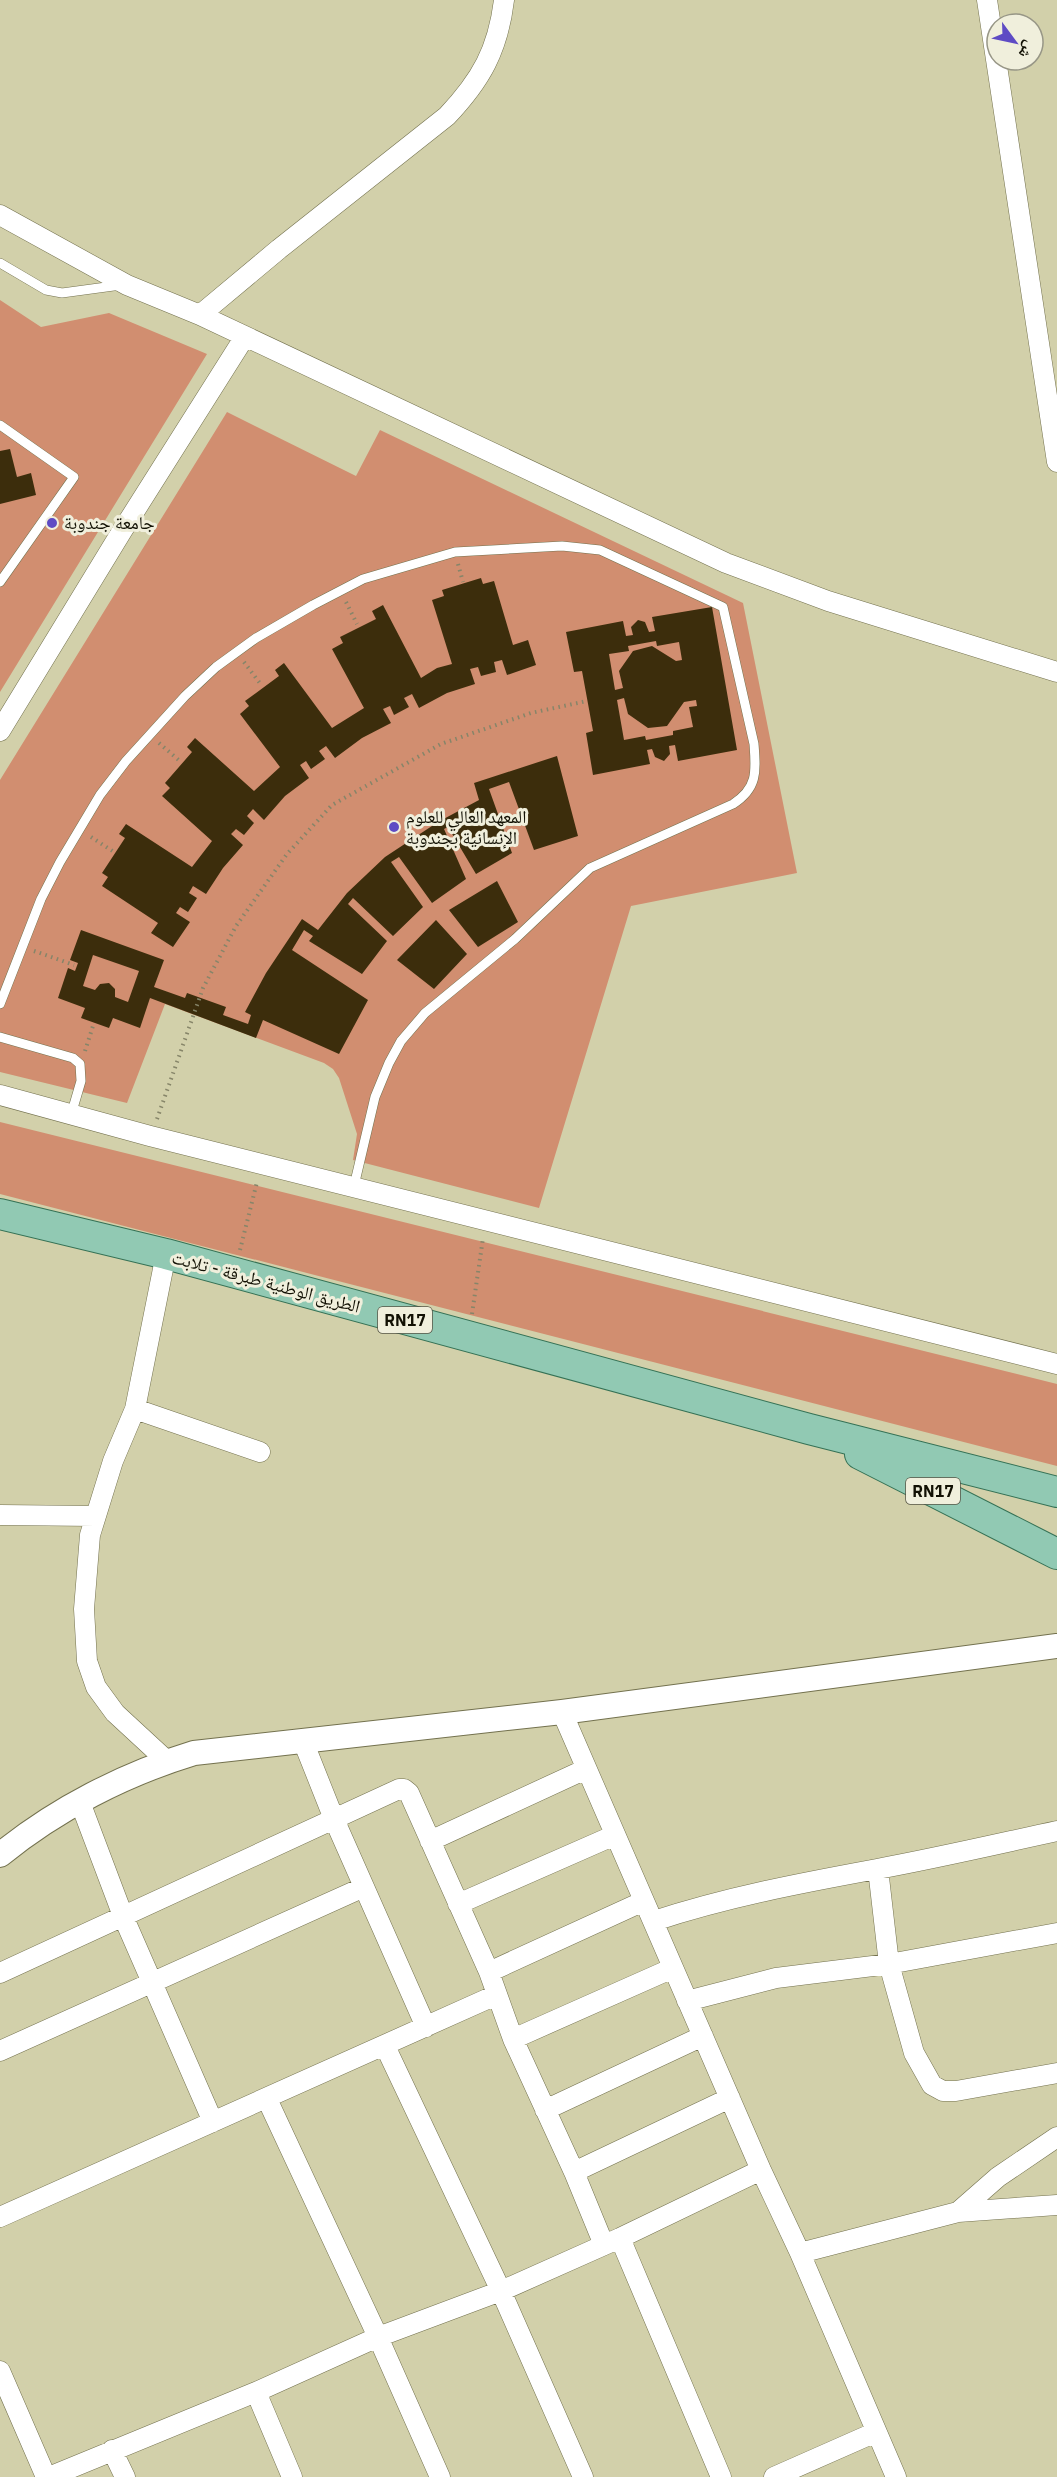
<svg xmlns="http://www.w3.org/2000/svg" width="1057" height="2477" font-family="'IBM Plex Sans','Noto Naskh Arabic',sans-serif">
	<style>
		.green { fill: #d18e70 }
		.building { fill: #3c2d0c; fill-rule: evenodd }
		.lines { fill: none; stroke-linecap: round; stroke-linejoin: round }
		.service-casing { stroke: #73714e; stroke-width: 10 }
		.minor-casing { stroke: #73714e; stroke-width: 21 }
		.tertiary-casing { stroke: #73714e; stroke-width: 26 }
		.primary-casing { stroke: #357155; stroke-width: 32 }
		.path { stroke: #868569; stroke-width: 4; stroke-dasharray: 1.5 4.5; stroke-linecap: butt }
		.service { stroke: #fff; stroke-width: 9 }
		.minor { stroke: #fff; stroke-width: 20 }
		.tertiary { stroke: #fff; stroke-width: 24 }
		.primary { stroke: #91c9b3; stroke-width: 30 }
		.poi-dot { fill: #5e4bc4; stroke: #f0efdc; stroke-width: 2 }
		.labels { text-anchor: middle; stroke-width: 6; stroke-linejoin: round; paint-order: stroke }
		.shield { fill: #f0efdc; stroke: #555445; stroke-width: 1.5 }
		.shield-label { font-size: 16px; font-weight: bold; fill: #121104 }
		.poi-label { font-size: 18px; fill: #121104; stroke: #f0efdc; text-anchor: start }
		.street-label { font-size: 18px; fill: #121104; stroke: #f0efdc }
	</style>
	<rect width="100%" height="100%" fill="#d2d0aa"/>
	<!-- green -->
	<path class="green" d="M0,300l41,27 68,-14 98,41 -207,338z
		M227,412l129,64 24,-46 363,173 54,270 -166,33 -92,302 -186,-48 4,-26 -18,-56 -6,-9 -9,-6 -159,-59 -38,99 -127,-31v-292z
		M0,1122l1057,262v82l-1057,-272z"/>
	<!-- building -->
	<path class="building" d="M10,449l7,28 14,-4 5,22 -36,9v-53z
		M481,578l2,6 11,-3 19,64 15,-5 8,25 -29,10 -5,-15 -8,2 2,10 -15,4 -3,-9 -8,2 5,15 -28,9 -28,15 -7,-14 -8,4 5,9 -15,8 -4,-9 -7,3 8,14 -29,15 -27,20 -9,-12 -7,5 6,8 -14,10 -5,-8 -6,4 9,13 -24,18 -21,24 -11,-11 -6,7 7,7 -10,12 -8,-6 -5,5 12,11 -20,23 -17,26 -13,-8 -4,7 8,5 -9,14 -8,-5 -4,6 14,9 -17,25 -22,-14 7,-10 -56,-37 6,-9 -6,-4 23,-35 -6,-4 7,-10 66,43 20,-26 -50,-45 8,-8 -5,-5 27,-31 -5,-5 8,-9 59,53 26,-24 -40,-53 9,-8 -4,-5 34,-25 -4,-6 9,-7 48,65 32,-20 -32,-59 11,-6 -3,-6 36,-18 -4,-8 11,-6 38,73 16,-10 15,-4 -20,-64 12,-4 -2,-6z
		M712,607l25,143 -59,11 -3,-16 -6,1 1,8 -6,7 -9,-4 -3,-8 -5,1 3,14 -57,11 -7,-42 7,-2 -11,-60 -8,1 -8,-40 57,-11 3,15 7,-1 -2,-8 7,-7 7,2 4,10 6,-1 -3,-14zM656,641l1,5 22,-4 3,18 -6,1 -24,-15 -19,5 -14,20 4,17 -8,2 -6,-36 20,-3 -1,-5zM624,698l4,16 20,14 19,-2 17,-24 12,-2 1,6 -8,1 4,20 -20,4v4l-27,5 -1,-4 -21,4 -7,-40z
		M557,756l21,80 -44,14 -25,-68 -20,7 23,64 -36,21 -28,-47 -4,2 22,50 -34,24 -33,-46 -8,5 32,45 -30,29 -40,-38 -5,6 39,37 -25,33 -53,-33 4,-5 -9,-6 -12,20 76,50 -29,54 -76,-34 -7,18 -106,-40 -10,30 -27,-10 -4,10 -28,-10 4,-10 -27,-10 10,-30 7,3 3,-8 -8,-3 11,-30 83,30 -10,27 31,11 2,-5 39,14 -3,8 25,9 3,-9 -6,-3 21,-39 36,-54 16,11 29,-37 38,-36 53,-35 41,-22 -5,-17zM93,955l46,16 -11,31 -13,-5v-8l-6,-6 -9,1 -5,6 -12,-4z
		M497,881l21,41 -40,25 -29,-37z
		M436,920l31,34 -33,35 -37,-29z"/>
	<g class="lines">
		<!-- service casing -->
		<g class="service-casing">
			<path id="service" d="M0,263l46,27 16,3 59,-8
				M0,425l74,52 -74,105
				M0,1004l41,-105 19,-37 40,-67 26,-34 59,-65 31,-29 40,-29 57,-33 50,-26 92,-27 107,-6 38,4 123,57 31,137c2,27 4,44 -21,60l-143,64 -75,71 -90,74 -24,28 -12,22 -14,34 -21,89
				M0,1037l73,21 7,6 1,17 -10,34"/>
		</g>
		<!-- minor casing -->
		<g class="minor-casing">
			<path id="minor" d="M987,0l70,462
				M0,215l127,70 73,30 526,248 102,38 229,71
				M200,315l79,-66 168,-133c34,-36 51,-66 57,-116
				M0,731l122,-200 122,-193
				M0,1095l150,41 907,228
				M166,1254l-31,155 -22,52 -23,74 -6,74 3,52 9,26 19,26 52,48
				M135,1409l125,43
				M0,1515l95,1
				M562,1712l199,458 39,83 96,224
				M303,1741l31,78 92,208
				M80,1802l43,114 90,206
				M430,1841l156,-72
				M878,1869l11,95 25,89 18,32 11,6h13l101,-18
				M458,1904l157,-69
				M654,1921c73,-24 147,-38 223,-52 60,-11 120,-25 180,-38
				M489,1972l155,-71
				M0,1973l399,-184h5l5,4 80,179 24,67 61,133 30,73
				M687,2001l89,-23 113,-14 168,-31
				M513,2039l160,-71
				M385,2046l116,245 82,186
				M0,2051l364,-164
				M267,2099l111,238 62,140
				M545,2110l158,-74
				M574,2172l156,-74
				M958,2212l99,-7
				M0,2217l496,-222
				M620,2238l101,239
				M800,2253l158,-41 40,-35 59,-40
				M0,2371l46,106
				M256,2392l36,85
				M112,2450l13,27
				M49,2477l207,-85 122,-55 123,-46 119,-53 141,-68
				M774,2477l102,-45"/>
		</g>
		<!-- tertiary casing -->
		<g class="tertiary-casing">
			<path id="tertiary" d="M0,1855c56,-46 125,-81 194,-102l368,-41 495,-66"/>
		</g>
		<!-- primary casing -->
		<g class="primary-casing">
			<path id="primary" d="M0,1214l166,40 643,175 248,63
				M860,1454l197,100"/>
		</g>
		<!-- path -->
		<path class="path" d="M458,564l5,18
			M346,602l11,22
			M244,662l18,24
			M159,743l22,19
			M91,837l23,15
			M34,951l40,14
			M85,1051l8,-25
			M157,1119l46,-131 33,-62 51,-72 45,-49 109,-61 90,-31 56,-12
			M240,1250l17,-68
			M472,1314l11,-76"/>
		<!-- service -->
		<use href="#service" class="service"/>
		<!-- minor -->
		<use href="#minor" class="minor"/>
		<!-- tertiary -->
		<use href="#tertiary" class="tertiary"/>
		<!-- primary -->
		<use href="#primary" class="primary"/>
	</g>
	<!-- markers -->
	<g class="poi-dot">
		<circle cx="52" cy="523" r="6"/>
		<circle cx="394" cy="827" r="6"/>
	</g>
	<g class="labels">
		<!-- shield labels -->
		<g class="shield">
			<rect x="378" y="1307" width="54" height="26" rx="4.5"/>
			<rect x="906" y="1478" width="54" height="26" rx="4.5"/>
		</g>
		<g class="shield-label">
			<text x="405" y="1326">RN17</text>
			<text x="933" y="1497">RN17</text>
		</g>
		<!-- poi labels -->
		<g class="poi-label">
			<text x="64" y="529">جامعة جندوبة</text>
			<text x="406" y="823">المعهد العالي للعلوم<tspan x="406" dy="21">الإنسانية بجندوبة</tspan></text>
		</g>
		<!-- street labels -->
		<g class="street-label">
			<text transform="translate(266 1282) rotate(15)" y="6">الطريق الوطنية طبرقة - تلابت</text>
		</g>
	</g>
	<!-- north arrow -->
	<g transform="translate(1015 42) rotate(123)"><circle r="28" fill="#f0efdc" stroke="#979686" stroke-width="1.5"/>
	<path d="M0-4.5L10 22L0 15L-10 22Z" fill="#5e4bc4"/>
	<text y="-9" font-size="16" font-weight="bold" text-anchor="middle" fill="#121104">ش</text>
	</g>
</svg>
